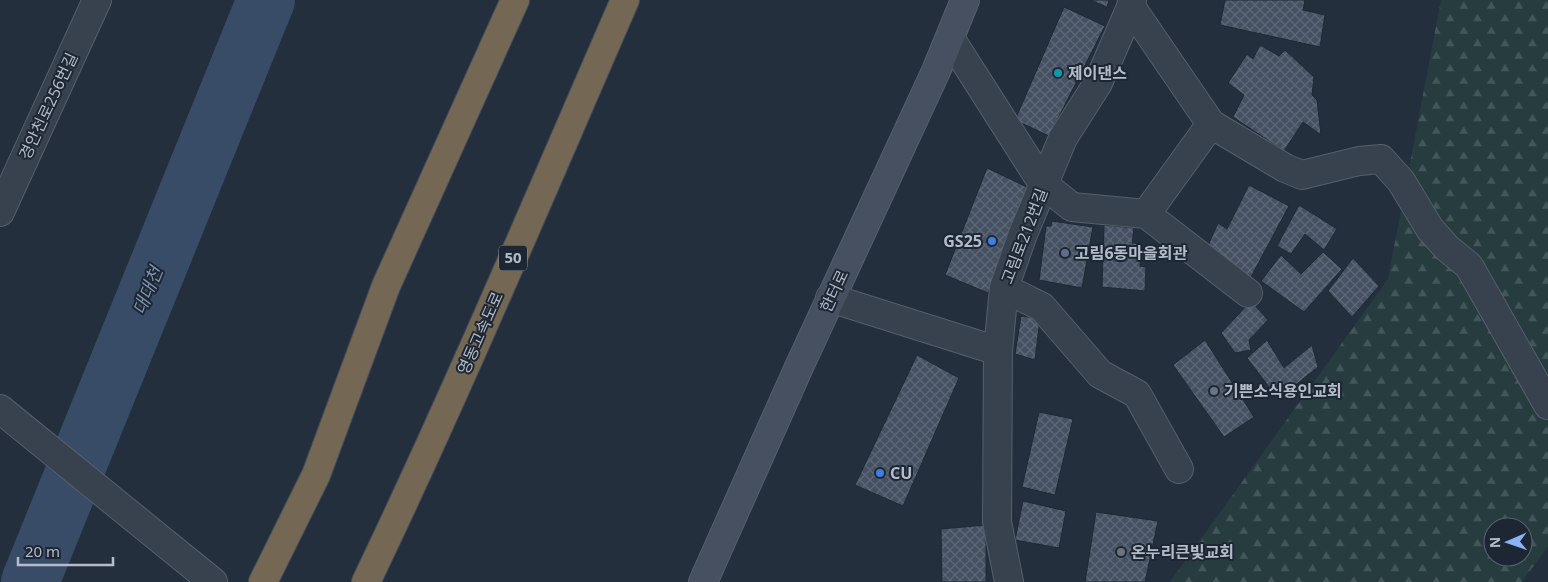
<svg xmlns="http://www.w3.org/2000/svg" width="1548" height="582" font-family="'Noto Sans','Noto Sans KR',sans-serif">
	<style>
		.forest { fill: url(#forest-firs); fill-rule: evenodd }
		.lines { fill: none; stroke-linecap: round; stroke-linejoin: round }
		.river { stroke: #394c67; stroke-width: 58 }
		.building { fill: url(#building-cross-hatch); stroke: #1f2835 }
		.minor-casing { stroke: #565f6c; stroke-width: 30 }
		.tertiary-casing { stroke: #565f6c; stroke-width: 30 }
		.secondary-casing { stroke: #565f6c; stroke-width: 30 }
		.motorway-casing { stroke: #434c59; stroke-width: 30 }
		.minor { stroke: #38414e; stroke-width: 28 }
		.tertiary { stroke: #38414e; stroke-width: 28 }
		.secondary { stroke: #465061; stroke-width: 28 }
		.motorway { stroke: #746855; stroke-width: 28 }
		.culture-dot { fill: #0f9aa8; stroke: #1d2633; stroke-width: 2 }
		.shop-dot { fill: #3f7fe0; stroke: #1d2633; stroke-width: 2 }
		.service-dot { fill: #5c6f8a; stroke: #1d2633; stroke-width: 2 }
		.worship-dot { fill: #6b7280; stroke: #1d2633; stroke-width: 2 }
		.labels { text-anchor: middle; stroke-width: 4; stroke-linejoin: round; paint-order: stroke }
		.shield { fill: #1d2633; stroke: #878f9c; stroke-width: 1 }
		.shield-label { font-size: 15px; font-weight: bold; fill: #b4bcc9 }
		.poi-label { font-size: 16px; font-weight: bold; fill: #b4bcc9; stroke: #1d2633; text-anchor: start }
		.street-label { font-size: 16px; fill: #b4bcc9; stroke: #1d2633 }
		.water-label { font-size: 18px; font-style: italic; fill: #7c92b1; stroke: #1d2633 }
	</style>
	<defs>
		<pattern id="forest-firs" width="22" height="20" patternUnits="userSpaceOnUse" patternTransform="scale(1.25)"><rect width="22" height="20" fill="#263c3f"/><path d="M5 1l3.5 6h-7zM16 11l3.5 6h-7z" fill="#435659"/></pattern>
		<pattern id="building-cross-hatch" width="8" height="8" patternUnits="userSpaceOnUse" patternTransform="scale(1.25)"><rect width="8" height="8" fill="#455162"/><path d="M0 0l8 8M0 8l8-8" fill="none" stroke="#5d6877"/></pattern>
	</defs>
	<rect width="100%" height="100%" fill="#242f3e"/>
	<!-- forest -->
	<path class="forest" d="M1441,0h107v546l-26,36h-352l218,-303zM1493,527h30v30h-30z"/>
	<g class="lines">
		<!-- river -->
		<path class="river" d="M30,582l236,-582"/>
	</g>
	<!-- building -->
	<path class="building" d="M1090,0h19l-2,7z
		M1225,0h80l-2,10 22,5 -5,32 -100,-22z
		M1064,7l41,19 -56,110 -34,-16z
		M1260,45l19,11 6,-6 29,27 -2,18 5,5 4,35 -18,-13 -19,29 -51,-34 11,-22 -16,-12 19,-29 6,5z
		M987,168l40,19 -39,106 -43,-18z
		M1249,185l40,21 -38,71 -45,-27 12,-27 9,6z
		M1299,205l38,24 -13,21 -19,-16 -14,20 -14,-8z
		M1052,221l41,6 -11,61 -43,-8 7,-54h5z
		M1104,225l30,3 -2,15 10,1 -2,22 6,1 -1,24 -43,-4z
		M1323,252l19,17 -38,43 -43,-31 20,-26 20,19z
		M1353,258l26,28 -27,31 -24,-26z
		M1251,301l17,19 -19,20 2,10 -16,3 -14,-20z
		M1021,316l19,3 -5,41 -20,-6z
		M1205,340l49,77 -30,20 -51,-72z
		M1267,340l17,28 28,-23 6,22 -40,32 -31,-41z
		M917,355l42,23 -56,128 -48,-21z
		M1039,412l34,7 -18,76 -33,-8z
		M1023,501l43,10 -7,37 -44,-8z
		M1096,512l62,9 -13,61h-60z
		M986,525v57h-44l-1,-53z"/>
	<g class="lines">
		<!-- minor casing -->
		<g class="minor-casing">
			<path id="minor" d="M1131,7l80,117 -65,90
				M950,38l93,146 29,23 74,7 102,79
				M1211,124l74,44 17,7 57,-14 22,-2 20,22 29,48 17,19 22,18 79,139
				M1004,288l38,19 58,67 37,20 42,75
				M830,298l168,53
				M1009,582l-12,-60 1,-171 6,-63 19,-54 40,-96 35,-55 33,-76 1,-7"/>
		</g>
		<!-- tertiary casing -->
		<g class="tertiary-casing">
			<path id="tertiary" d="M0,212l97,-212
				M0,409l213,173"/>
		</g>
		<!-- secondary casing -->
		<g class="secondary-casing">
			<path id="secondary" d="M703,582l96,-215 137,-296 29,-71"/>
		</g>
		<!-- motorway casing -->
		<g class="motorway-casing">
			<path id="motorway" d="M263,582l53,-107 70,-189 129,-286
				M366,582c92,-192 174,-387 259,-582"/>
		</g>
		<!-- minor -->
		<use href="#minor" class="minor"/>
		<!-- tertiary -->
		<use href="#tertiary" class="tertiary"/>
		<!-- secondary -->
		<use href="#secondary" class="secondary"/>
		<!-- motorway -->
		<use href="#motorway" class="motorway"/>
	</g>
	<!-- markers -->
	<circle class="culture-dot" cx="1058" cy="73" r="5"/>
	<g class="shop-dot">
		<circle cx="992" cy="241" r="5"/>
		<circle cx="880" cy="473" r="5"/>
	</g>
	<circle class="service-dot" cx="1065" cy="253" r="5"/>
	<g class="worship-dot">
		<circle cx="1214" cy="391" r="5"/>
		<circle cx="1121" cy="552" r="5"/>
	</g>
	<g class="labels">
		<!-- shield labels -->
		<rect class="shield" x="499" y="245.5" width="28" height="25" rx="4"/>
		<g class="shield-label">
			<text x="513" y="263">50</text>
		</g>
		<!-- poi labels -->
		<g class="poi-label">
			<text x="1068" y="79">제이댄스</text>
			<text x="982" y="247" text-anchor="end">GS25</text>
			<text x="1075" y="259">고림6동마을회관</text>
			<text x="1224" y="397">기쁜소식용인교회</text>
			<text x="890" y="479">CU</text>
			<text x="1131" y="558">온누리큰빛교회</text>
		</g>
		<!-- street labels -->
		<g class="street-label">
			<text transform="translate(48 106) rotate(-65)" y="6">경안천로256번길</text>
			<text transform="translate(1024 236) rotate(-69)" y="6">고림로212번길</text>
			<text transform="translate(834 291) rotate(-65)" y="6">한터로</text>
			<text transform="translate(480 333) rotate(-66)" y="6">영동고속도로</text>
		</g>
		<!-- water labels -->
		<g class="water-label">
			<text transform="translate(148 291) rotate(-68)" y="6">대대천</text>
		</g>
	</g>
	<!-- north arrow -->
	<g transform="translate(1508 542) rotate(268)"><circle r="24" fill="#1d2633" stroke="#59626f"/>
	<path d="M0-4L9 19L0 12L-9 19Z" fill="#8ab4f8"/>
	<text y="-8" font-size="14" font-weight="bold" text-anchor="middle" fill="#b4bcc9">N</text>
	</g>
	<!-- scale -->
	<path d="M18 557v8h95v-8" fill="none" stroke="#b4bcc9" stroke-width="2.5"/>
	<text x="25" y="557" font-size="15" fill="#b4bcc9" stroke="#1d2633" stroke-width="4" paint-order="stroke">20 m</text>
</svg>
